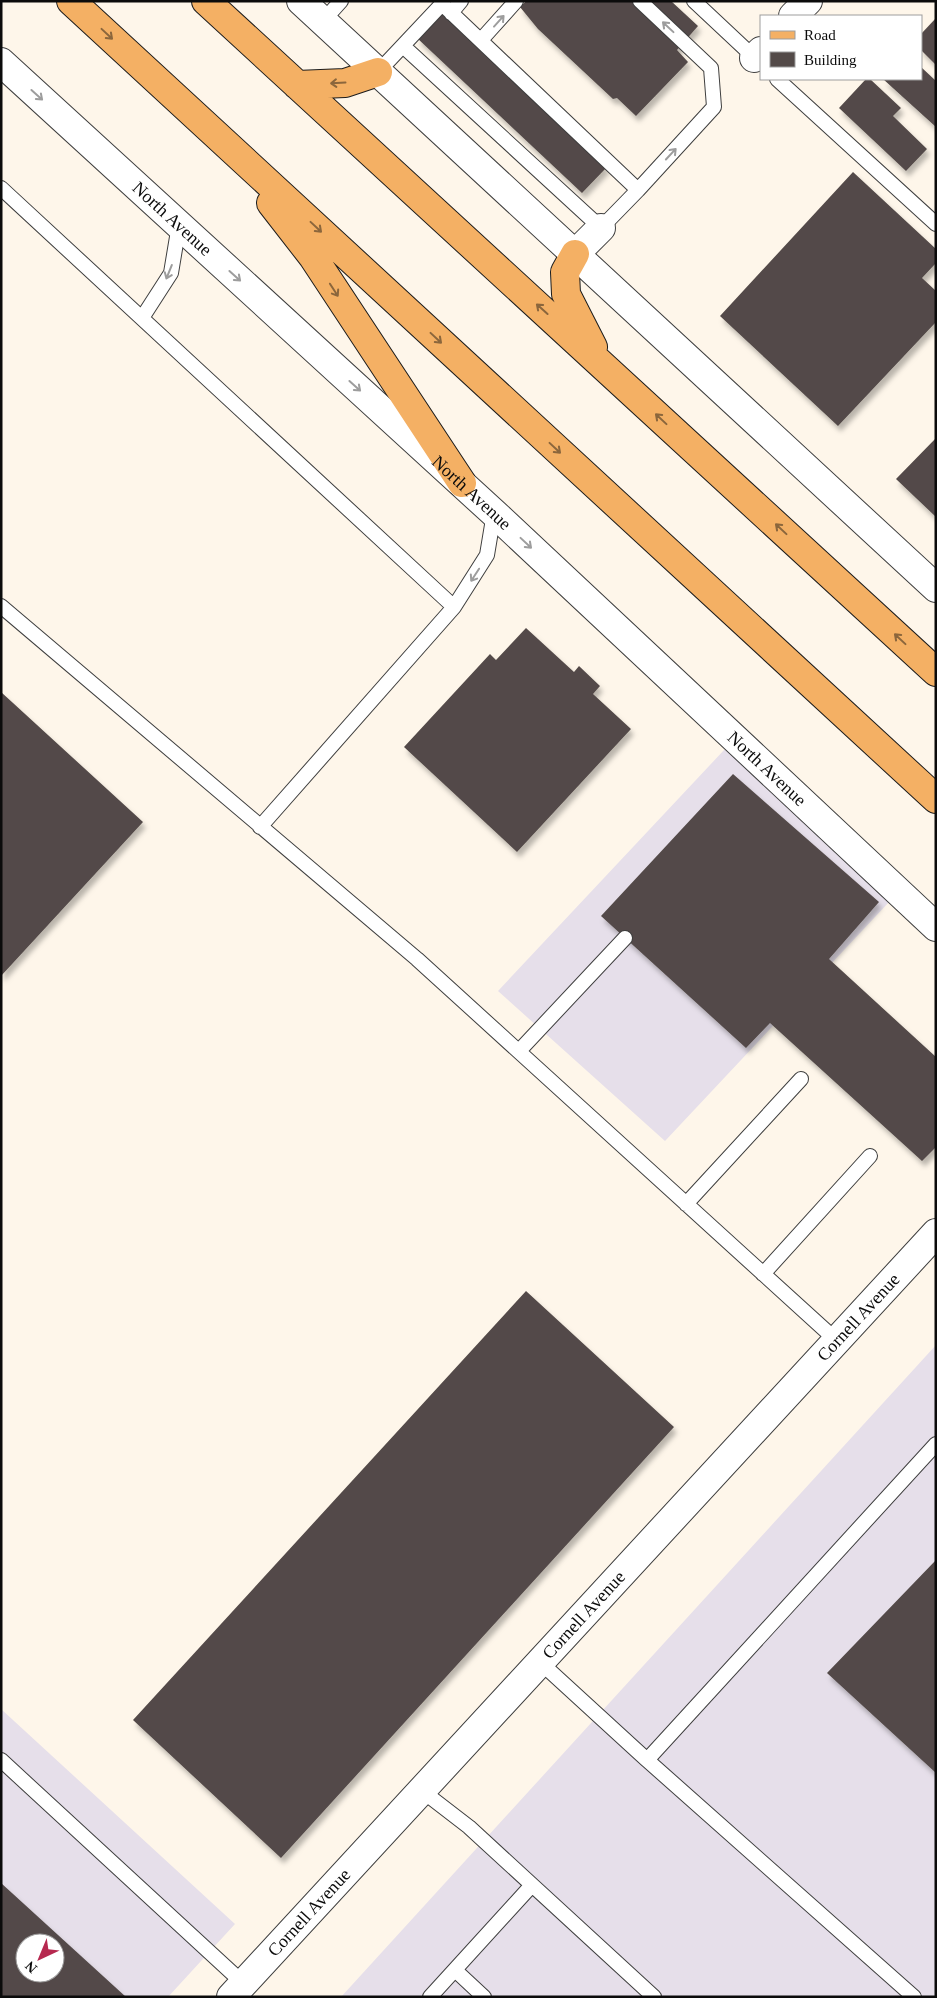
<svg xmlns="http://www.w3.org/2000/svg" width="937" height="1998" font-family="'Times New Roman',serif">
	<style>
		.industrial { fill: #e6dfea; fill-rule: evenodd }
		.building { fill: #534a48; fill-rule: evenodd; filter: url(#shadow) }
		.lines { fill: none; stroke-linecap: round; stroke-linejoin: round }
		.service-casing { stroke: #3e3e3e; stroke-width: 16 }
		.minor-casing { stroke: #3e3e3e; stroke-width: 30 }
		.primary-casing { stroke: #1c1c1c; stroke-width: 30 }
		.service { stroke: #fff; stroke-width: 14 }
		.minor { stroke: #fff; stroke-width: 28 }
		.primary { stroke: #f4b064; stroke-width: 28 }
		.oneway { stroke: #9d9d9d }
		.oneway2 { stroke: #8b663c }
		.labels { text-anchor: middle; stroke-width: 5; stroke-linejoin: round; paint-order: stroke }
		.street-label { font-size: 18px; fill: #0b0b0b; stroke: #fff }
	</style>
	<defs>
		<filter id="shadow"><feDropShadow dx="3" dy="5.5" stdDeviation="2.5" flood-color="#0004"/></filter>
	</defs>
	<rect width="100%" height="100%" fill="#fef6ea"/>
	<!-- industrial -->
	<path class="industrial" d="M725,749l165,152 -225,240 -167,-150z
		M936,1345v652h-595z
		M1,1709l234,215 -67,73h-167zM25,1943h30v30h-30z"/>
	<!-- building -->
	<path class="building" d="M526,1h145l27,25 -21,24 11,12 -52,54 -19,-18 -4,1 -75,-70 -18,-22z
		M443,11l164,156 -25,26 -165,-155z
		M936,18v47l-15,-15v-16z
		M921,67l15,14v46l-53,-48h38z
		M866,79h4l31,29 -8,8 34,33 -21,22 -67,-63z
		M853,172l83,77v14l-14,15 14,13v31l-98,104 -118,-110z
		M936,438v79l-40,-38z
		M526,628l48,44 5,-6 21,20 -7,8 38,35 -114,123 -113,-105 86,-93 6,6z
		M1,692l142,130 -142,154z
		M733,774l146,128 -50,57 107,98v90l-14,14 -152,-138 -24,25 -145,-132z
		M526,1291l148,136 -393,431 -148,-138z
		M936,1560v213l-109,-100z
		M1,1883l125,114h-125zM25,1943h30v30h-30z"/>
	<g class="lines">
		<!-- service casing -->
		<g class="service-casing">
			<path id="service" d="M694,1l63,59
				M451,13l10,-12
				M323,21l18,-20
				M481,40l35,-39
				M378,72l64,-68 196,186 -37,38 -198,-182
				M777,79l159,145
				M1,188l453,419
				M638,190l76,-83 -3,-39 -71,-67
				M142,318l29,-45 8,-48
				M1,606l416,353 419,381
				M260,827l194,-220 33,-52 7,-42
				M519,1051l106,-113
				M686,1204l115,-125
				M763,1274l107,-118
				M540,1662l107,98 289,-316
				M1,1760l242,223
				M647,1760l267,237
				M421,1790l48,37 185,170
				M455,1970l29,27
				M430,1997l102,-112"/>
		</g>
		<!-- minor casing -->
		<g class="minor-casing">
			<g id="minor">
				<path d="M301,1l635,587"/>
				<path d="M793,16l15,-15"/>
				<path d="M754,58l7,-7"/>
				<path id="s1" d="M1,62l493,451 442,414"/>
				<path d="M575,254l26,-26"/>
				<path id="s2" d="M231,1997l705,-764"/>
			</g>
		</g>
		<!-- primary casing -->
		<g class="primary-casing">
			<path id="primary" d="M71,1l865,798
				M206,1l730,671
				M297,85l48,-2 33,-11
				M271,203l42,54 149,226
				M575,254l-10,18 1,22 27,53"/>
		</g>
		<!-- service -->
		<use href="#service" class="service"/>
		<!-- minor -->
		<use href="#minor" class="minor"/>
		<!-- primary -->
		<use href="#primary" class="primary"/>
	</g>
	<!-- one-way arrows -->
	<defs><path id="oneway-shaft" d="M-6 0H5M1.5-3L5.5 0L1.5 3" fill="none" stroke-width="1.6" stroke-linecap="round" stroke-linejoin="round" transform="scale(1.25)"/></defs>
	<g class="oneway">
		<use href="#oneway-shaft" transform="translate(499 21) rotate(-48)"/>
		<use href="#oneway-shaft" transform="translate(668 27) rotate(-137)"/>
		<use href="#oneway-shaft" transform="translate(37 95) rotate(42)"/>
		<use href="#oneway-shaft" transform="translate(671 154) rotate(-47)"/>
		<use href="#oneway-shaft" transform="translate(169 272) rotate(112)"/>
		<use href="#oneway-shaft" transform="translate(235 276) rotate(42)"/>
		<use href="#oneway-shaft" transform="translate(355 386) rotate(42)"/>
		<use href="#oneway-shaft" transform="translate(526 543) rotate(43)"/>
		<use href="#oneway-shaft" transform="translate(475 575) rotate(123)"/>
	</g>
	<g class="oneway2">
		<use href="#oneway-shaft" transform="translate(107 34) rotate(43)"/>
		<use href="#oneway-shaft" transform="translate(338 83) rotate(177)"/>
		<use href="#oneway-shaft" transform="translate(316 227) rotate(43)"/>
		<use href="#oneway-shaft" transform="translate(334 290) rotate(57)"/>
		<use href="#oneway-shaft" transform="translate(542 309) rotate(-138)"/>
		<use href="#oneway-shaft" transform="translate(436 338) rotate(43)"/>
		<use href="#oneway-shaft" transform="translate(661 419) rotate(-137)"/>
		<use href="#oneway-shaft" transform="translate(555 448) rotate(43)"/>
		<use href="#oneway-shaft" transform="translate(781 529) rotate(-137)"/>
		<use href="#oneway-shaft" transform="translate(900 639) rotate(-137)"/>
	</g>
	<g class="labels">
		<!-- street labels -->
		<g class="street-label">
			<text dy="6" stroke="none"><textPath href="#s1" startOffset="232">North Avenue</textPath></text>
			<text dy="6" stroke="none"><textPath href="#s1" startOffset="638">North Avenue</textPath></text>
			<text dy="6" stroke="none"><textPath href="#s1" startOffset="1042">North Avenue</textPath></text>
			<text dy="6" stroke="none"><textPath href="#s2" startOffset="925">Cornell Avenue</textPath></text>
			<text dy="6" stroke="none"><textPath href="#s2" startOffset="520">Cornell Avenue</textPath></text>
			<text dy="6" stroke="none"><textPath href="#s2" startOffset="115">Cornell Avenue</textPath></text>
		</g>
	</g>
	<!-- border -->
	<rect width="937" height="1998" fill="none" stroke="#0b0b0b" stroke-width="5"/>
	<!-- legend -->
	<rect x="760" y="15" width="162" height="65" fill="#ffffff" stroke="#9d9d9d"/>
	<rect x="770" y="31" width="25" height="8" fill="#f4b064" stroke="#9d9d9d"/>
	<text x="804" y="40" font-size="15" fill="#0b0b0b">Road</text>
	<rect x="770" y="52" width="25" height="15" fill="#534a48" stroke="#9d9d9d"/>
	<text x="804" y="65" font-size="15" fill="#0b0b0b">Building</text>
	<!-- north arrow -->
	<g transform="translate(40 1958) rotate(224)"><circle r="24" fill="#ffffff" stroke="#9d9d9d"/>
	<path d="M0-4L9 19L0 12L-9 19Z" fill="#b6284f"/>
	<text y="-8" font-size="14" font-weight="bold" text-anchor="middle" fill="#0b0b0b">N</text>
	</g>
</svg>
